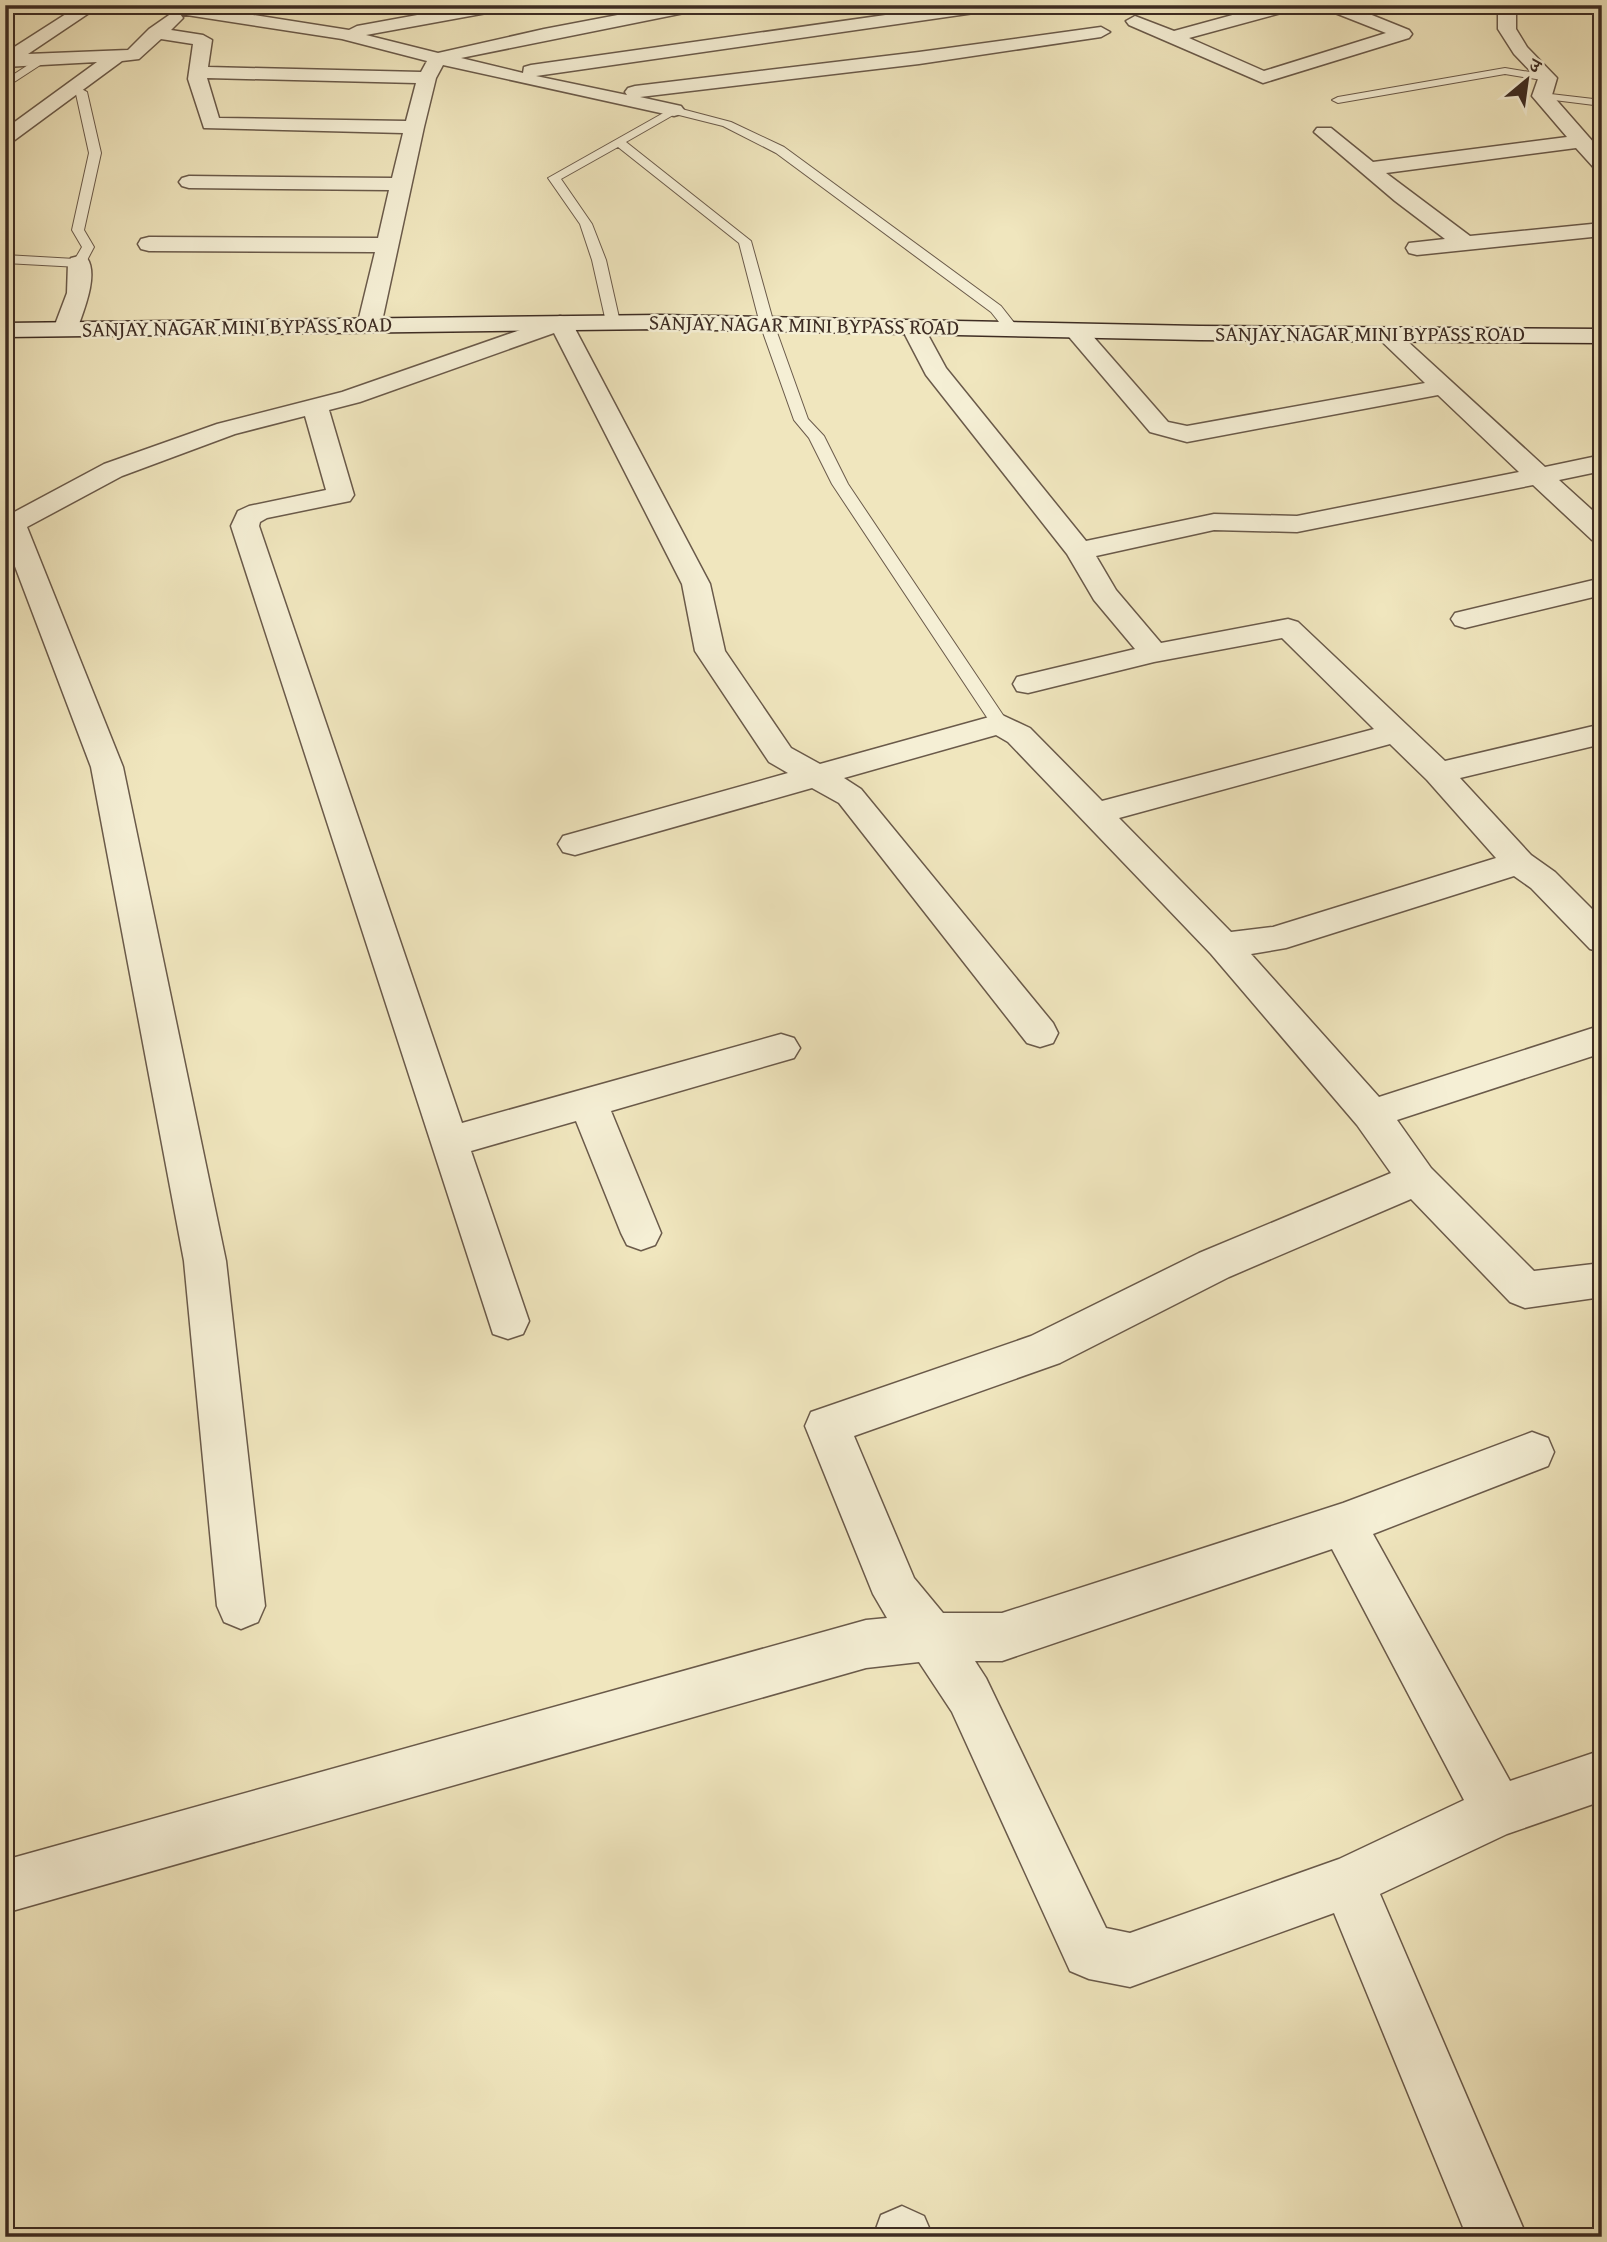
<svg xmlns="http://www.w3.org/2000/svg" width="1607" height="2242" font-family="'Gentium Book Plus','Noto Serif Devanagari',serif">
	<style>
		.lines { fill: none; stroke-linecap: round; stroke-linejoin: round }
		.lane-casing { stroke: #6a5a4a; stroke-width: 2 }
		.street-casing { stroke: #6a5a4a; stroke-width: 3 }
		.secondary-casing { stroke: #3d2c23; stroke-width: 3 }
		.lane { fill: #f5efd5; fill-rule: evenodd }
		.street { fill: #f5efd5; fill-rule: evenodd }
		.secondary { fill: #f5efd5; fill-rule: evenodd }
		.labels { text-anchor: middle; stroke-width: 5; stroke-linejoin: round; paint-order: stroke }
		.far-street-label { font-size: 21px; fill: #3d2c23; stroke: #f5efd5 }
	</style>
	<rect width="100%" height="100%" fill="#f0e6be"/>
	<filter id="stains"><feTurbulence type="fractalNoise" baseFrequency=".00286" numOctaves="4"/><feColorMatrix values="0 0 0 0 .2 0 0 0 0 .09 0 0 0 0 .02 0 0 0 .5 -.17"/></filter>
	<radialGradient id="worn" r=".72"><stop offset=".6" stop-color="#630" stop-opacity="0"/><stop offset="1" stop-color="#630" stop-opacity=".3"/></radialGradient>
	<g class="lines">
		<!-- lane casing -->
		<g class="lane-casing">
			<path id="lane" d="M42,56l9,2 -46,30v-8z
				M1505,68l43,7 6,3 -6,3 -43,-7 -167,29 -6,-3 6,-3z
				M68,86h8l11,6 14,61 -17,77 10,17 -10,19 -5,1 -74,-4v-8l70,4 7,-12 -10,-17 17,-77 -13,-59 -8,-4z
				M1542,93l60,7v6l-64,-8 -2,-2z
				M674,107l57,15 53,25 217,159 18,23 -2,3h-10l-16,-20 -215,-159 -53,-27 -48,-12 -49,28 125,99 23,83 34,95 16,17 24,48 161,240 -3,4h-12l-162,-244 -23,-46 -15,-18 -34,-96 -21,-81 -121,-96 -57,32 31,45 14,36 14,62 -7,4 -7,-4 -14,-62 -12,-36 -32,-46z"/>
		</g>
		<!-- street casing -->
		<g class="street-casing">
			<path id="street" d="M5,5h37l-9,5 -28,4z
				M80,5h21l-73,49 100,-4 21,-21 23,-16 -29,-4 -3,-4h50l159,25 8,-4 115,-21h40l-9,5 -137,25 72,18 106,-24 126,-24h38l-9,5 -238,48 62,15 1,-6 7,-2 425,-60h48l-9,5 -459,66 91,19 -2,-3 3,-4 7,-2 284,-34 182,-25 9,5 -9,5 -182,27 -279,33 41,9 3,4 -3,4 -7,2 -231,-51 -7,13 -12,49 -43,199 -4,5h-16l-4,-5 18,-74 -226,-1 -8,-2 -3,-5 3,-5 8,-2 229,1 11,-48 -200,-2 -7,-2 -3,-4 3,-4 7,-2 203,2 11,-45 -199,-5 -16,-49 5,-35 -32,-5 -22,20 -17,2 -110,81 -7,2v-15l92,-67 -92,5v-14zM180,14l162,25 85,22 -6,11 -213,-5 4,-27 -9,-5 -32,-5 12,-12zM207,78l209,5 -10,38 -187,-3z
				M1269,5h30l-3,4 -107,29 75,33 122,-38 -61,-24 -3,-4h25l62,25 3,4 -3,4 -146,45 -134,-58 -3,-4 9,-5 39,15z
				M1498,5h18v24l11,18 30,31 -5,17 50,57v19l-7,-2 -19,-21 -190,25 84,63 132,-13v13l-185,19 -8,-2 -3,-5 3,-5 36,-4 -50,-38 -81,-69 3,-4h14l42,34 194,-25 -35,-41 6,-17 -24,-25 -16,-25z
				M79,256l8,2c12,17 -4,54 -10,72l-4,5h-16l-4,-5 14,-37 1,-30 3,-5z
				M560,316l8,2 4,5 138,261 15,67 66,97 29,16 180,-50 30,14 72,73 272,-72 -92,-91 -128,24 -126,31 -11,-2 -4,-7 4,-7 118,-28 -41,-49 -27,-46 -141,-179 -25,-48 4,-5h16l25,46 140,173 128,-27 83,2 222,-44 -81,-77 -251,47 -37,-10 -86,-101 4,-5h16l84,96 19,4 238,-43 -51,-49 4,-5h16l151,138 57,-12v16l-43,9 43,39v23l-10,-2 -59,-55 -236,47 -83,-2 -118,26 20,34 45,53 127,-24 10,3 147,139 157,-37v20l-142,34 71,77 24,17 47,47v33l-12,-3 -59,-61 -17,-12 -228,72 -35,6 128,143 223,-72v28l-205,67 34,48 103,103 68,-8v34l-77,11 -15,-6 -99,-103 -182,78 -169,86 -206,73 60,142 29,35h59l341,-110 189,-71 16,6 6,14 -6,14 -175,68 137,247 92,-31v51l-95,33 -127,60 147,343h-60l-133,-324 -204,74 -41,-8 -19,-8 -118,-259 -33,-50 -53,6 -861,245v-53l861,-240 21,-2 -14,-24 -68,-168 6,-14 220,-76 168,-83 192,-80 -34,-48 -146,-171 -203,-212 -12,-7 -152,43 17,11 192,234 5,10 -5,10 -13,4 -13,-4 -188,-240 -27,-15 -237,67 -12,-3 -5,-8 5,-8 225,-63 -19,-11 -74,-111 -13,-67 -128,-251 -194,69 -31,8 25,85 -4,6 -83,17 -7,4 -1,4 203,597 319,-89 13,4 6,10 -6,10 -183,53 50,122 -6,12 -14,5 -14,-5 -6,-12 -45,-112 -105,30 58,170 -6,13 -15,5 -15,-5 -262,-808 7,-15 11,-5 77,-16 -21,-74 -70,18 -113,42 -95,51 96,240 103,494 39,345 -7,16 -17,7 -17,-7 -7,-16 -33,-345 -93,-494 -86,-227v-23l99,-53 113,-40 125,-32zM1390,744l37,36 69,78 -223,69 -42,5 -112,-114zM1332,1549l132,251 -125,59 -209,74 -24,-5 -120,-250 -11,-17h27z
				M1602,578v17l-137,33 -10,-3 -4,-6 4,-6z
				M902,2206l22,10 9,21h-60l8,-22z"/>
		</g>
		<!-- secondary casing -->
		<g class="secondary-casing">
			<path id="secondary" d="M660,315l539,11 403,3v14l-403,-3 -539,-11 -655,8v-14z"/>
		</g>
		<!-- lane -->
		<use href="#lane" class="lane"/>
		<!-- street -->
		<use href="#street" class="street"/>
		<!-- secondary -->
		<use href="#secondary" class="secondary"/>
	</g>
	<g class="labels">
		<!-- far-street labels -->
		<g class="far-street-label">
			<text transform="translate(804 325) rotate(1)" y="7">SANJAY NAGAR MINI BYPASS ROAD</text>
			<text transform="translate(237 327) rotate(-1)" y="7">SANJAY NAGAR MINI BYPASS ROAD</text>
			<text x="1370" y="341">SANJAY NAGAR MINI BYPASS ROAD</text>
		</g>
	</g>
	<!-- margin -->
	<rect width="1607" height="2242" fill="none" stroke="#f0e6be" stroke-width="28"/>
	<rect x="7" y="7" width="1593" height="2228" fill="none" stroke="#3d2c23" stroke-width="3.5"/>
	<rect x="14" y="14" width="1579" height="2214" fill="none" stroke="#3d2c23" stroke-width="2"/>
	<!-- north arrow -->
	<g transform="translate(1527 80) rotate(29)" stroke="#f5efd5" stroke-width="5" paint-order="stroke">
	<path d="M0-5L12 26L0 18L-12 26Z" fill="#3d2c23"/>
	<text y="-10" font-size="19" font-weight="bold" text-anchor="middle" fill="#3d2c23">उ</text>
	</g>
	<rect width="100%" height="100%" filter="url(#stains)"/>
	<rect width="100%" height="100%" fill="url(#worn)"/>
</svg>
